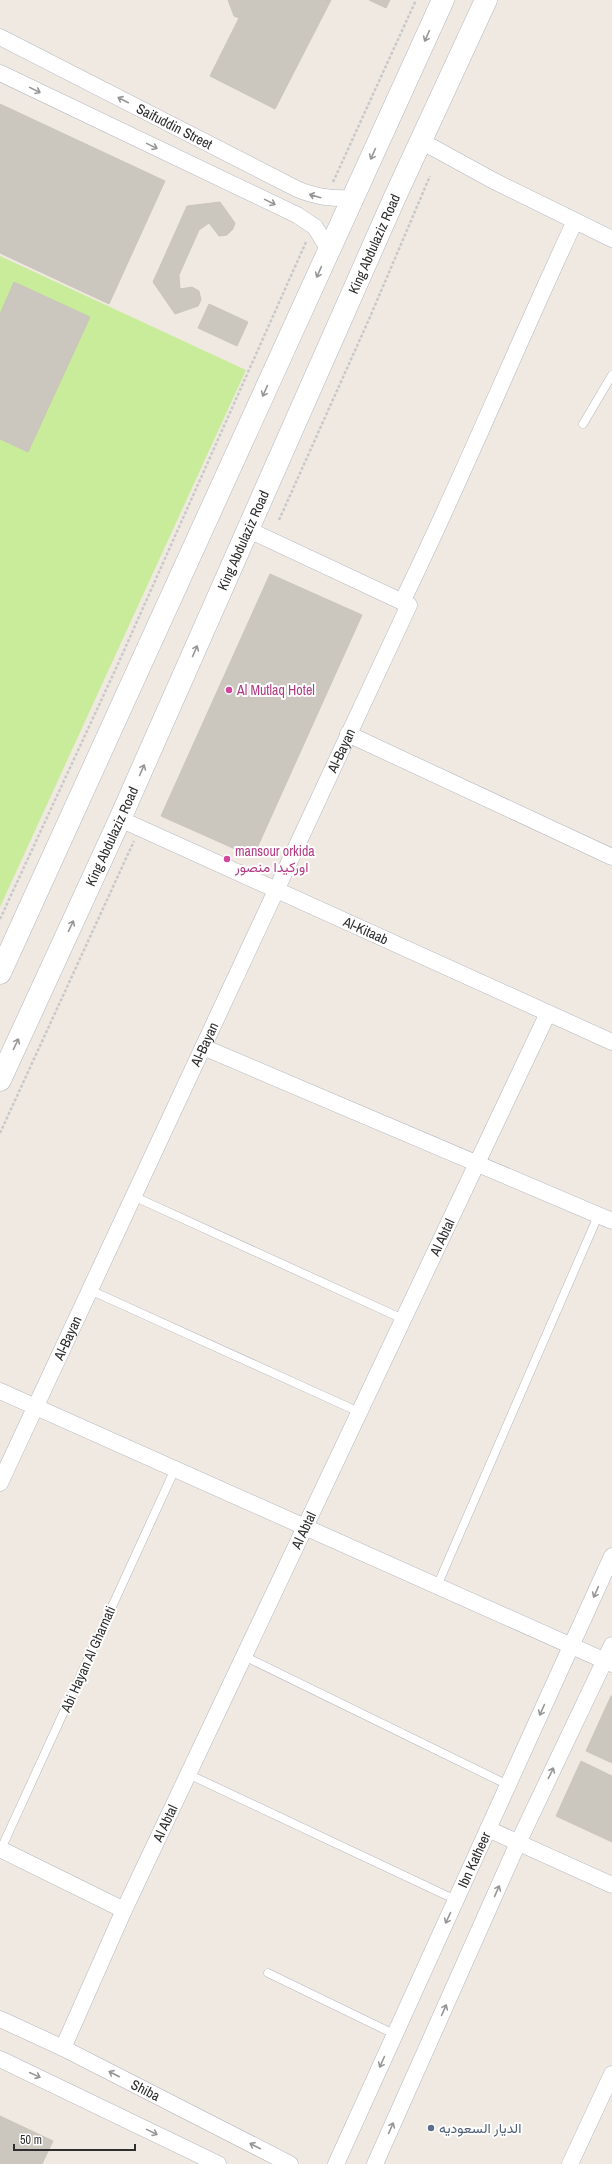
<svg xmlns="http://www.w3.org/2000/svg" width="612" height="2164" font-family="'Archivo Narrow',Vazirmatn,sans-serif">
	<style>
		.pitch { fill: #c9ec9a }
		.building { fill: #cbc7bf; stroke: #cbc5ba }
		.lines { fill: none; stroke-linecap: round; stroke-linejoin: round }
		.lane-casing { stroke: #b4b7c1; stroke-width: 9 }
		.street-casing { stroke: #b4b7c1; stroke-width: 17 }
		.secondary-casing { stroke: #b4b7c1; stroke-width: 23 }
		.path { stroke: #c9c9c9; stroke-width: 2.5; stroke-dasharray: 3 2; stroke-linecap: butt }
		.lane { stroke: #fff; stroke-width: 8 }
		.street { stroke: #fff; stroke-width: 16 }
		.secondary { stroke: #fff; stroke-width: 22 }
		.oneway { stroke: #969696 }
		.hotel-dot { fill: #d1479c; stroke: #fff; stroke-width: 1.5 }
		.service-dot { fill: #5c6f8a; stroke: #fff; stroke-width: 1.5 }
		.labels { text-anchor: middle; stroke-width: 4; stroke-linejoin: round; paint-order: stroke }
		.street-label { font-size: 14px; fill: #2e2e2e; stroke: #fff }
		.hotel-label { font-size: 14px; fill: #b23c85; stroke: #fff; text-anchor: start }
		.service-label { font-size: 14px; fill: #4e5e75; stroke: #fff; text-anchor: start }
	</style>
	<rect width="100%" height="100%" fill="#efe9e1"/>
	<!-- pitch -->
	<path class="pitch" d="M0,256l246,114 -246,537z"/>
	<!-- building -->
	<path class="building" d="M228,0h103l-56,109 -65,-33 29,-58 -5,-2z
		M369,0h21l-4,8z
		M0,104l165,77 -56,123 -109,-51z
		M220,202l15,21 -2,6 -6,6 -8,1 -10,-13 -10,7 -20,45 1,14 12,-2 7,4 2,9 -3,6 -23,8 -22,-32 34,-76z
		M14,282l76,35 -62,135 -28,-13v-125z
		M209,304l39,18 -11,24 -39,-18z
		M270,574l92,41 -109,242 -92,-41z
		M611,1696h1v67l-26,-12z
		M581,1761l31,15v66l-56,-26z
		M0,2116l53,25 -11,23h-42z"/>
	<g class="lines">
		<!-- lane casing -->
		<g class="lane-casing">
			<path id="lane" d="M583,424l29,-49
				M133,1196l270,123
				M90,1290l269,122
				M437,1586l161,-370
				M244,1656l264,129
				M188,1774l268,126
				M1,1849l174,-380
				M268,1973l126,61"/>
		</g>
		<!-- street casing -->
		<g class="street-casing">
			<g id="street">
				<path id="s1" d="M0,37l297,152c19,8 35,10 56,9"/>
				<path d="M0,73l297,142 18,12 14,23"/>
				<path d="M421,141l73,40 118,58"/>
				<path d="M402,602c61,-125 114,-255 173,-381"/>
				<path d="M348,734l264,123"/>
				<path id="s2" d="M120,819l492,223"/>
				<path d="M203,1047l409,174"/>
				<path d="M0,1391l612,273"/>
				<path id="s3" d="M0,1483l409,-878 -160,-75"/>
				<path d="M488,1829l124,56"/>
				<path d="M0,1849l124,61"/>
				<path id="s4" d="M0,2019l63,29 227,116"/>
				<path id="s5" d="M63,2048l61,-138 424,-897"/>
				<path d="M0,2059l218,105"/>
				<path id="s6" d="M336,2164l276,-608"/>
				<path d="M375,2164l143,-321 94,-198"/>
				<path d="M570,2164l42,-90"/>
			</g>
		</g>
		<!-- secondary casing -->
		<g class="secondary-casing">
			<g id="secondary">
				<path d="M0,973l443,-973"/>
				<path id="s7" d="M0,1080l120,-261 274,-620 92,-199"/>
			</g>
		</g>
		<!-- path -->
		<path class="path" d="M333,182l83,-182
			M279,520l91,-203 60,-141
			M0,919l118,-255 188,-422
			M0,1133l134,-292"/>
		<!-- lane -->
		<use href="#lane" class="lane"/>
		<!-- street -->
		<use href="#street" class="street"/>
		<!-- secondary -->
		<use href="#secondary" class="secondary"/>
	</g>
	<!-- one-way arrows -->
	<defs><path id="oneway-shaft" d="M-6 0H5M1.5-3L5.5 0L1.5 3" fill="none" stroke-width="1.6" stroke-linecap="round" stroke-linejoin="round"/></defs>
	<g class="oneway">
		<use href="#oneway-shaft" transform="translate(427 36) rotate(114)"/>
		<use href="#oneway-shaft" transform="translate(35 90) rotate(26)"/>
		<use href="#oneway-shaft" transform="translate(123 100) rotate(-153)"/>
		<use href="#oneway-shaft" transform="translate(152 146) rotate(26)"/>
		<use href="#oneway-shaft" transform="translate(373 154) rotate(114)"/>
		<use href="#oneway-shaft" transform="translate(315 196) rotate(-164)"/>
		<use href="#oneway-shaft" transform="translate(270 202) rotate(26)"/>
		<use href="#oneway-shaft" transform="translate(319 272) rotate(114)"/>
		<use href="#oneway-shaft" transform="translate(265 391) rotate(114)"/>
		<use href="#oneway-shaft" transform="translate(195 651) rotate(-66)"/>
		<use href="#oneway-shaft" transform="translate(142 770) rotate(-66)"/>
		<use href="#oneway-shaft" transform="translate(71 926) rotate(-65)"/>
		<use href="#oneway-shaft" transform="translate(16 1044) rotate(-65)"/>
		<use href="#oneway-shaft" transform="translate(596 1592) rotate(114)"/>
		<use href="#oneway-shaft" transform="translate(542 1710) rotate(114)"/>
		<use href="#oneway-shaft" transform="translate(551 1773) rotate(-64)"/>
		<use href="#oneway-shaft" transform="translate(497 1891) rotate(-66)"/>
		<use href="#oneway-shaft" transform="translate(448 1918) rotate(115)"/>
		<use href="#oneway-shaft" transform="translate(444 2010) rotate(-66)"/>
		<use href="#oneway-shaft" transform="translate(382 2062) rotate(114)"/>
		<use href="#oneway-shaft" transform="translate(114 2074) rotate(-153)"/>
		<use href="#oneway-shaft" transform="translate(35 2075) rotate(25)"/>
		<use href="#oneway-shaft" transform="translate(391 2128) rotate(-66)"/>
		<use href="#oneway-shaft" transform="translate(152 2132) rotate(26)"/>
		<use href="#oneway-shaft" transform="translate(255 2146) rotate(-153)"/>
	</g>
	<!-- markers -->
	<g class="hotel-dot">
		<circle cx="229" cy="690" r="4"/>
		<circle cx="227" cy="859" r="4"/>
	</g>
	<circle class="service-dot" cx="431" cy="2128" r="4"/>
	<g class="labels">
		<!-- street labels -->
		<g class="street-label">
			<text dy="5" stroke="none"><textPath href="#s1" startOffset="196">Saifuddin Street</textPath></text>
			<text dy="5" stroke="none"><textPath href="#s7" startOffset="916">King Abdulaziz Road</textPath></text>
			<text dy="5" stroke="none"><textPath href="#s7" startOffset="592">King Abdulaziz Road</textPath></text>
			<text dy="5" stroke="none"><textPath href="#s3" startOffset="808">Al-Bayan</textPath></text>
			<text dy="5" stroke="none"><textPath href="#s7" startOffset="268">King Abdulaziz Road</textPath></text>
			<text dy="5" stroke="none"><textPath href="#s2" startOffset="270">Al-Kitaab</textPath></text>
			<text dy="5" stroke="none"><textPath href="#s3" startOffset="484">Al-Bayan</textPath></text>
			<text dy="5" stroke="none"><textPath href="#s5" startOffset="895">Al Abtal</textPath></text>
			<text dy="5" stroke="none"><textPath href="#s3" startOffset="160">Al-Bayan</textPath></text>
			<text dy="5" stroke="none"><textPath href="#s5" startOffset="571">Al Abtal</textPath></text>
			<text transform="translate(88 1659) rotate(-66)" y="5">Abi Hayan Al Gharnati</text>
			<text dy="5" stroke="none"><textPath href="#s5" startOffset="247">Al Abtal</textPath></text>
			<text dy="5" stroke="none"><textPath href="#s6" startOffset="334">Ibn Katheer</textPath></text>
			<text dy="5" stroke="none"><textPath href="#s4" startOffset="162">Shiba</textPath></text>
		</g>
		<!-- hotel labels -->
		<g class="hotel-label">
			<text x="237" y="695">Al Mutlaq Hotel</text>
			<text x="235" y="856">mansour orkida<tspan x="235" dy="16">اوركيدا منصور</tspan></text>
		</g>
		<!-- service labels -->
		<g class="service-label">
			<text x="439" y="2133">الديار السعوديه</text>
		</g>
	</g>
	<!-- scale -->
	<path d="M14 2144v6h121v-6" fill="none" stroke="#2e2e2e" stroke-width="2"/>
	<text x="20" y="2144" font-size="12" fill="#2e2e2e" stroke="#ffffff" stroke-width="3" paint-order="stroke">50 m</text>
</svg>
